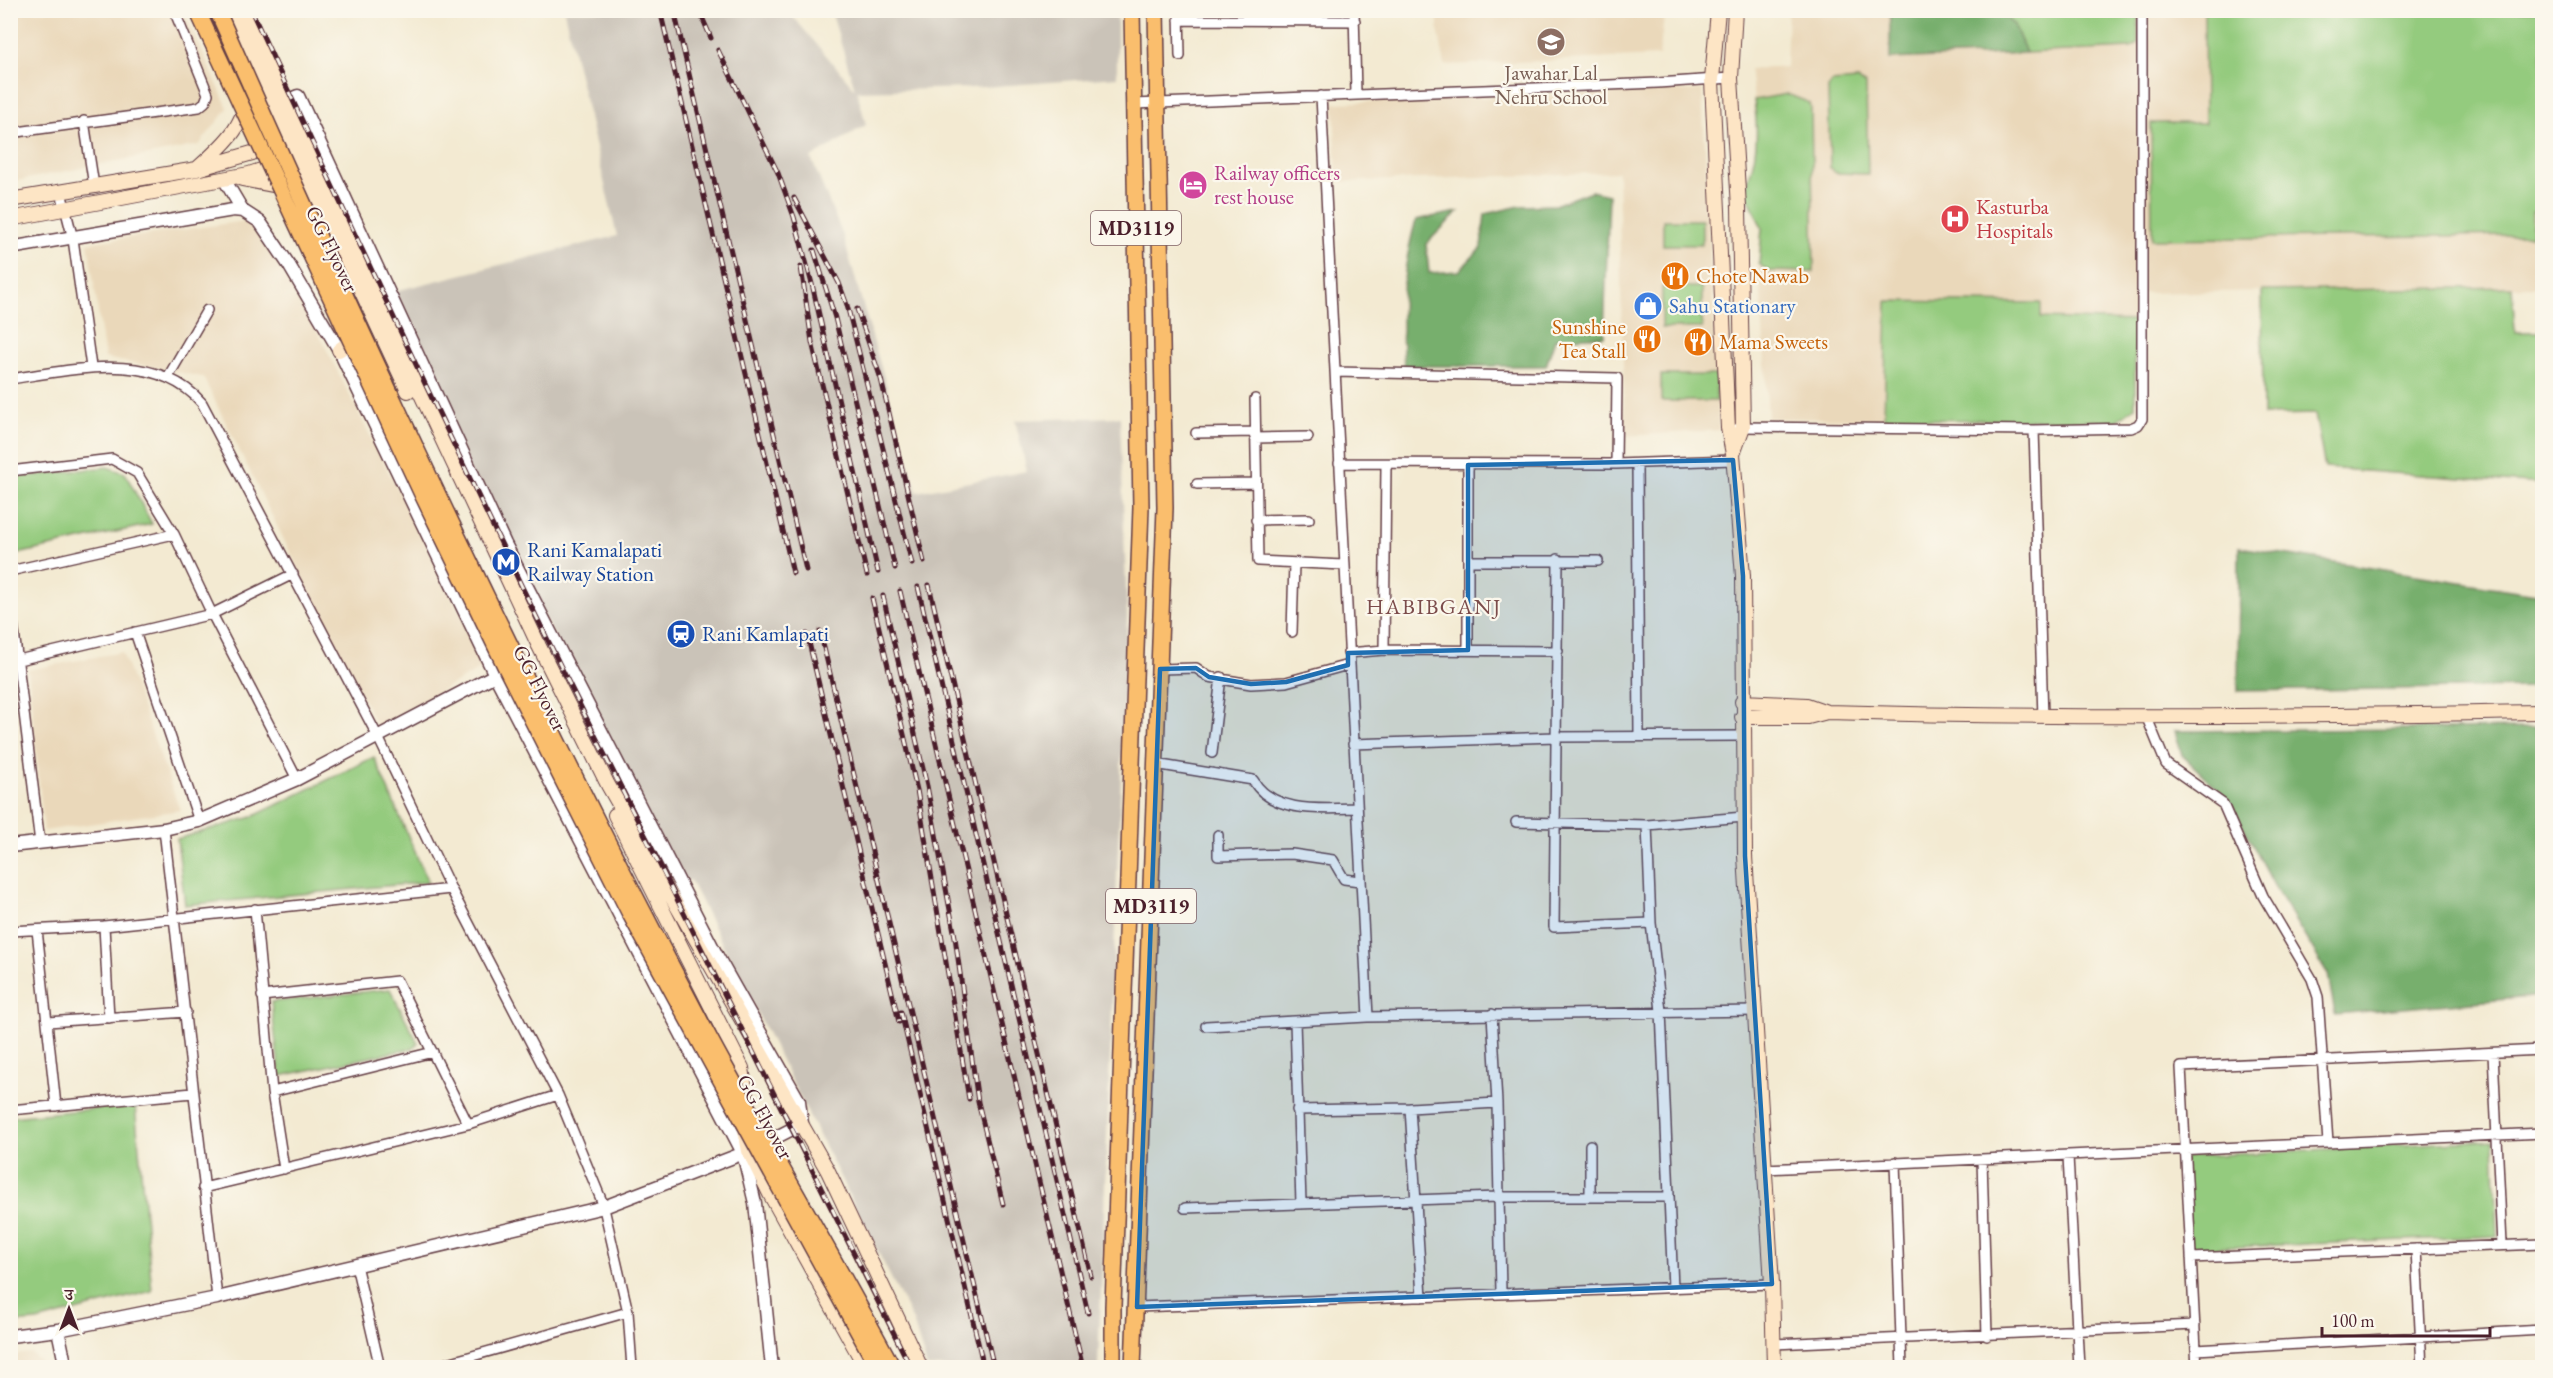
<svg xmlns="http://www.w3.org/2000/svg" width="2553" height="1378" font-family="'EB Garamond','Noto Serif Devanagari',serif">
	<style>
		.built { fill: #ead8ba }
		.industrial { fill: #cac3b8 }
		.green { fill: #94cb7e; stroke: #6f7554; stroke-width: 1.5 }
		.forest { fill: #77af6d; stroke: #60674c; stroke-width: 1.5 }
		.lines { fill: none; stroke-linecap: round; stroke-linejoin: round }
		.minor-casing { stroke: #633d44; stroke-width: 12 }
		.tertiary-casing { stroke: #633d44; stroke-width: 15 }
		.secondary-casing { stroke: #633d44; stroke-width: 16 }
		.primary-casing { stroke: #633d44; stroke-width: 18 }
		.minor { stroke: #fff; stroke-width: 9 }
		.tertiary { stroke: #fff; stroke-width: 12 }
		.secondary { stroke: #fde5c5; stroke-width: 14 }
		.primary { stroke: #fabe6d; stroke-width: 15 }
		.rail-casing { stroke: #4a1f2b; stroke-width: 5 }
		.rail { stroke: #fbf7ec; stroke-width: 3; stroke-dasharray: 9; stroke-linecap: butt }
		.primary-bridge-casing { stroke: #633d44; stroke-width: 18; stroke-linecap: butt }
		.primary-bridge { stroke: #fabe6d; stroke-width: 15 }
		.marked { fill: #1f6fb2; fill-opacity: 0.2; stroke: #1f6fb2; stroke-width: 4.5; stroke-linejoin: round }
		.labels { text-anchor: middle; stroke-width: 4.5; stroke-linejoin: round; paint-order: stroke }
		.shield { fill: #fbf7ec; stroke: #7f6065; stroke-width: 1.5 }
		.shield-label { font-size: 20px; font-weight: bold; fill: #4a1f2b }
		.education-label { font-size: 21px; fill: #785e54; stroke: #fbf7ec }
		.hotel-label { font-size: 21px; fill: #b23c85; stroke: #fbf7ec; text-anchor: start }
		.health-label { font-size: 21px; fill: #be3a42; stroke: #fbf7ec; text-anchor: start }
		.street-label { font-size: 21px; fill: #4a1f2b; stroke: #fbf7ec }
		.food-label { font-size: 21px; fill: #c56008; stroke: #fbf7ec; text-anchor: start }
		.shop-label { font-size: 21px; fill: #366cbe; stroke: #fbf7ec; text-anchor: start }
		.transit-label { font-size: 21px; fill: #164399; stroke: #fbf7ec; text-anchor: start }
		.neighbourhood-label { font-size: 22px; letter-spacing: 1.5px; fill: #7c4c4b; stroke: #fbf7ec }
	</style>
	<rect width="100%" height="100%" fill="#fbf7ec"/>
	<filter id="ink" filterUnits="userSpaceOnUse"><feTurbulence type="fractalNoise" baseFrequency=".0167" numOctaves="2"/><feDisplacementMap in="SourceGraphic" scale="12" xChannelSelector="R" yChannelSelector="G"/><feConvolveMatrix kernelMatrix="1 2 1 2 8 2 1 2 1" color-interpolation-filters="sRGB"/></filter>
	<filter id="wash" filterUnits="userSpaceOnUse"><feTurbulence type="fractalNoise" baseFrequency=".008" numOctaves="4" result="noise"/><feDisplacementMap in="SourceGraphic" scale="24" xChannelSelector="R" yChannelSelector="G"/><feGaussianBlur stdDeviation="1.35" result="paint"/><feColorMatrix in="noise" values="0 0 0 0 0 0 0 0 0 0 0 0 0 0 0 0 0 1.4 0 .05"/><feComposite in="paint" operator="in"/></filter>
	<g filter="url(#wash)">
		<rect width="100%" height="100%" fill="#f3ead2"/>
		<!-- built -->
		<path class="built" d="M11,11h173l44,97 -29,37 -188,37z
			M1438,11v-1l227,1 -6,45 -214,9 -7,-36z
			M1788,11h102v48l241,-11 7,-37h66l1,113 -54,-1 380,112 1,-24h10v105h-3l-1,-29 -402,6 -1,114 -19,14 -348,-3 -9,-164 3,-26 -17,-38 11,-31 2,-29 -8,-61 36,-2z
			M1702,90l17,340 -94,6 -7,-264 -281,10 -3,-79z
			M260,219l227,446 -110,62 -174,-350 -98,-19 -17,-115z
			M122,652l58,158 -136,21 -16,-161z
			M31,1353l17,14h-37v-12z"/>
		<!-- industrial -->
		<path class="industrial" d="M564,11h224l67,78 -24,-78h286v66l-147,11 -113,3 9,34 -55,33 32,78 74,256 110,-21 -12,-51 105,-3 7,200 -29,750h-171l-14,-46 -223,-441 -16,6 -66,-149 -233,-441 242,-60z"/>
		<!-- green -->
		<path class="green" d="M1997,11h141v33l-7,4 -105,5 -12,-28z
			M2204,11h338v200h-10v24l-380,4 -1,-116h54z
			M1858,80l8,5 2,89 -32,-1 -6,-5 -2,-80 4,-6z
			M1787,94l23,9 1,6 3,163 -46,-1 -9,-7 3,-36 -17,-38c12,-34 14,-54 9,-90z
			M1663,220h39v25h-39z
			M1662,287h40v41h-40z
			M2512,287l3,45h27v152l-217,-16 -10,-54 -52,1 -1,-124z
			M1887,301l154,2v15l94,3v86l-19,14 -232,-2z
			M1661,375h55v26h-55z
			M107,467l18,6 27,51 -139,31 -2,-77z
			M374,757l54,125 -243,23 -8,-66 75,-22z
			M390,989l28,54 -4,5 -134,28 -9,-74z
			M135,1105l17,186 -115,30 -26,2v-206z
			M2494,1140l4,96 -309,13 -5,-92z"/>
		<!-- forest -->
		<path class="forest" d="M1890,10l107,1 17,14 12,28 -136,6z
			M1591,191l18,4 -5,141 -49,3 -9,27h-142c-4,-55 -3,-93 12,-146l42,-8 -32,32 3,29 30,-2 22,-23 4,-34 35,-8 35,-1z
			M2239,547l303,48v92l-304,4z
			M2542,728v268l-207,18 -7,-40 -50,-81 -49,-93 -47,-45 -7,-24z"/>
	</g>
	<g filter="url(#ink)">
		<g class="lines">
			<!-- minor casing -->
			<g class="minor-casing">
				<path id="minor" d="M1179,10l1,46
					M1354,10l2,84
					M1179,20l176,1
					M1321,96l47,921
					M1134,104l524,-21 73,-5
					M84,121l10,65
					M10,133l189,-26 6,-5 3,-8 -34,-84
					M61,192l12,47 18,128
					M1335,372l282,6 -1,86
					M168,377l39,-67
					M10,379c62,-9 145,-30 192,24l176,334 73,152 107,206 45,109 25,108 4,56
					M1255,399l3,162 86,4
					M1739,427l295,3 97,-2 7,-3 4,-6v-409
					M2034,430l9,287
					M1196,433l59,-1
					M1255,438l53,-1
					M1339,463l277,1 117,-4
					M1637,464l2,271
					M1468,465v185
					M10,471l102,-12 25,14 37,61 38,80 85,165
					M1197,484l59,-1
					M1256,520l53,-1
					M1558,559l-4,368 97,-4
					M1468,561h130
					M10,571l164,-37
					M10,599l30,244
					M135,632l64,189
					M1292,632l2,-69
					M1384,650l2,-185
					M1348,653l36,-3 174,1
					M10,662l202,-48 81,-40
					M1160,669l36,-1 13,9 42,7 35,-2 62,-17
					M2147,718l19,46 57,40 40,92 49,83 6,18 10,146
					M1353,744l203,-7 187,-1
					M1212,753l9,-76
					M1155,764l98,16c19,34 70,29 104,28
					M1516,822l131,3 97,-8
					M1647,825l4,98 10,88 12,277
					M164,829l53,469
					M1218,835v21l74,-2 41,6 11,19 16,2
					M255,909l17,183 12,77
					M104,926l5,92
					M37,930l19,176
					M10,931l94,-5 347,-37
					M262,996l135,-15 71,143
					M1492,1014l5,89 4,189
					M48,1022l138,-10
					M1295,1022l6,181
					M1206,1026l161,-9 388,-6
					M2493,1053l9,192
					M272,1092l161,-40
					M1410,1108l12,189
					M10,1110l183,-17
					M1297,1110l113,-2 87,-5
					M1590,1145v52
					M2068,1156l11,212
					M1982,1159l5,177
					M1895,1162l7,206
					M1764,1169l778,-36
					M203,1188l265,-64 90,-29
					M1185,1208l312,-11h172
					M2416,1249l6,119
					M2191,1258l351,-14
					M356,1265l24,103
					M1137,1307l635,-23
					M1774,1344l421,-19
					M2196,1350l346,-20
					M430,1368l198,-56
					M2197,1368l-16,-301 361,-17"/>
			</g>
			<!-- tertiary casing -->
			<g class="tertiary-casing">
				<path id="tertiary" d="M224,179l19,32
					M10,248l223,-38 10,1 17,11 29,43 50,85 156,325 248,478 12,50 17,165
					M10,846l154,-17 35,-8 98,-42 198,-104
					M58,1330l8,38
					M10,1336l48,-6 159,-32 387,-91 145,-56 53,-27 -3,-23 -82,-145 -212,-412 -207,-448 -14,6"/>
			</g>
			<!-- secondary casing -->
			<g class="secondary-casing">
				<path id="secondary" d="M227,10l64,130 117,251
					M241,10l298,636 69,139 220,386 93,197
					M1718,10l-6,70 16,348 5,26 10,122 2,280 27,428 2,84
					M198,168c36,-32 41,-39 57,-84
					M242,179l46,9
					M10,200l187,-31 76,-22
					M10,219l239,-45 46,-15
					M339,350l20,-15
					M1733,454l10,-27 -4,-220 -8,-129 4,-68
					M1742,702l65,3 20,7c239,7 477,4 715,0
					M1742,717h66l19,-5
					M615,815l127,253 4,25 -2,14
					M744,1126l5,25 21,43 96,174"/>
			</g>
			<!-- primary casing -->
			<g class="primary-casing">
				<path id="primary" d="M1113,1368v-61l28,-800 -9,-497
					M1133,1368l32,-860 -9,-498"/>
			</g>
			<!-- minor -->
			<use href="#minor" class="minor"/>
			<!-- tertiary -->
			<use href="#tertiary" class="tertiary"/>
			<!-- secondary -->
			<use href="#secondary" class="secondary"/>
			<!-- primary -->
			<use href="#primary" class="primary"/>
			<!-- rail casing -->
			<g class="rail-casing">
				<path id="rail" d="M251,10c103,223 206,445 314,665 114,232 232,461 346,693
					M660,10l133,563
					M674,10l132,560
					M699,10l12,28
					M718,50l60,123 16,44 18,67 66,288
					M794,198l45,85 8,22 65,259
					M814,250l21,68 60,250
					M801,267l11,75 55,233
					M857,309l24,70 43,183
					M929,585l162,691
					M918,587l170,726
					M900,591l183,777
					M883,596l44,190 28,151 23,165 25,102
					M872,598l45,192 52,309
					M820,631l174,737
					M807,634l92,388
					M901,1012l83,356"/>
			</g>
			<!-- rail -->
			<use href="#rail" class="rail"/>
			<!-- primary-bridge casing -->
			<g class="primary-bridge-casing">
				<path id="primary-bridge" d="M197,10l224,482 86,178 123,244 248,454
					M217,10c152,344 311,685 487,1018 61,114 128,225 189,340"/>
			</g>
			<!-- primary-bridge -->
			<use href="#primary-bridge" class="primary-bridge"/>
		</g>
	</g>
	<!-- marked area -->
	<path class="marked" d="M1733,460l10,116 2,280 27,428 -635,23 23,-638 36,-1 13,9 42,7 35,-2 62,-17v-12l120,-3v-185z"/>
	<!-- icons -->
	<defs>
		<g id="school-disc" transform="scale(1.5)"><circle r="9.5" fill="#8d6e63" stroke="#fbf7ec"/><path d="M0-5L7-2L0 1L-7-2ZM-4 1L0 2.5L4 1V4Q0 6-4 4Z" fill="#fff"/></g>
		<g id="hotel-disc" transform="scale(1.5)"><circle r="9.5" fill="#d1479c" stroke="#fbf7ec"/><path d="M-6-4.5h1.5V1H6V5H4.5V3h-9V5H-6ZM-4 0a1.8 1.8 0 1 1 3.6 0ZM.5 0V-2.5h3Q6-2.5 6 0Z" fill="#fff"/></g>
		<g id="hospital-disc" transform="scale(1.5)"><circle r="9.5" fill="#e0444e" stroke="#fbf7ec"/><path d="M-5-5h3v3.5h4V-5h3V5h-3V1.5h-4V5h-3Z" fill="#fff"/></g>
		<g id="restaurant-disc" transform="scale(1.5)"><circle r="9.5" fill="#e8710a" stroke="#fbf7ec"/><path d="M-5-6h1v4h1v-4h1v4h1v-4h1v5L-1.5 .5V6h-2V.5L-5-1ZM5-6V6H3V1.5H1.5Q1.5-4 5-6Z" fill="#fff"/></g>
		<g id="shop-disc" transform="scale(1.5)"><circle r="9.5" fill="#3f7fe0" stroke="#fbf7ec"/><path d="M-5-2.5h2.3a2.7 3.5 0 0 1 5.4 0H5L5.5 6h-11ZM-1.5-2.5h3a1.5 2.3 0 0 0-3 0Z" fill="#fff"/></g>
		<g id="metro-disc" transform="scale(1.5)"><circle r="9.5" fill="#1a4fb4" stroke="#fbf7ec"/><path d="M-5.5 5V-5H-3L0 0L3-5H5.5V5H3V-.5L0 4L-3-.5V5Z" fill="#fff"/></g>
		<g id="station-disc" transform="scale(1.5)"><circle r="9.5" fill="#1a4fb4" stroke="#fbf7ec"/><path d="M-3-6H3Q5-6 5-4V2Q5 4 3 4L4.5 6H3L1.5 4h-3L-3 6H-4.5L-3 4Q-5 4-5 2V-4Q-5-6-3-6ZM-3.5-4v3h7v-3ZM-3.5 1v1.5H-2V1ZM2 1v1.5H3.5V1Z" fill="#fff"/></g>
	</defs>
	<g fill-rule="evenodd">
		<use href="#school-disc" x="1551" y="42"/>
		<use href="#hotel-disc" x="1193" y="185"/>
		<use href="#hospital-disc" x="1955" y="219"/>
		<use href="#restaurant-disc" x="1675" y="276"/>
		<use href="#shop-disc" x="1648" y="306"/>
		<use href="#restaurant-disc" x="1647" y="339"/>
		<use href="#restaurant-disc" x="1698" y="342"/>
		<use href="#metro-disc" x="506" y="562"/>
		<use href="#station-disc" x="681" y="634"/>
	</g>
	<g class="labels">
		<!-- shield labels -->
		<g class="shield">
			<rect x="1091" y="211" width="90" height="34" rx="4.5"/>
			<rect x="1106" y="889" width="90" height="34" rx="4.5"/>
		</g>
		<g class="shield-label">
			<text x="1136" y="235">MD3119</text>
			<text x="1151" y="913">MD3119</text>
		</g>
		<!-- education labels -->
		<g class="education-label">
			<text x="1551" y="80">Jawahar Lal<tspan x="1551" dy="24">Nehru School</tspan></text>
		</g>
		<!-- hotel labels -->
		<g class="hotel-label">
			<text x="1214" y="180">Railway officers<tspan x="1214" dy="24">rest house</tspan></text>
		</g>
		<!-- health labels -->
		<g class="health-label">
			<text x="1976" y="214">Kasturba<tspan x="1976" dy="24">Hospitals</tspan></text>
		</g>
		<!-- street labels -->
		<g class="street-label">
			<text transform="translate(332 249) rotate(64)" y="7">GG Flyover</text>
			<text transform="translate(540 688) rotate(63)" y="7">GG Flyover</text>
			<text transform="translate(765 1117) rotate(61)" y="7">GG Flyover</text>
		</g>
		<!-- food labels -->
		<g class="food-label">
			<text x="1696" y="283">Chote Nawab</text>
			<text x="1626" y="334" text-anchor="end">Sunshine<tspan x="1626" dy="24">Tea Stall</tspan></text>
			<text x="1719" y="349">Mama Sweets</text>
		</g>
		<!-- shop labels -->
		<g class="shop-label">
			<text x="1669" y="313">Sahu Stationary</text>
		</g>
		<!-- transit labels -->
		<g class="transit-label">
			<text x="527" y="557">Rani Kamalapati<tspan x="527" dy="24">Railway Station</tspan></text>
			<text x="702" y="641">Rani Kamlapati</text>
		</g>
		<!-- neighbourhood labels -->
		<g class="neighbourhood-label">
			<text x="1434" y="614">HABIBGANJ</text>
		</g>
	</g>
	<!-- margin -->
	<rect width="2553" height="1378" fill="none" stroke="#fbf7ec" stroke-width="36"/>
	<!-- north arrow -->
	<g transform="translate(69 1309)" stroke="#fbf7ec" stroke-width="4.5" paint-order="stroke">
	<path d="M0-4.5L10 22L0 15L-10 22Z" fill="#4a1f2b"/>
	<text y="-9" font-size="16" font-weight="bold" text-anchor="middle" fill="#4a1f2b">उ</text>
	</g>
	<!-- scale -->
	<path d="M2322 1327v9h168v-9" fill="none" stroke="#4a1f2b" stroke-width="3"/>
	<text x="2331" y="1327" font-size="18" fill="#4a1f2b" stroke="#fbf7ec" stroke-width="4.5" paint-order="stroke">100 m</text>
</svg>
